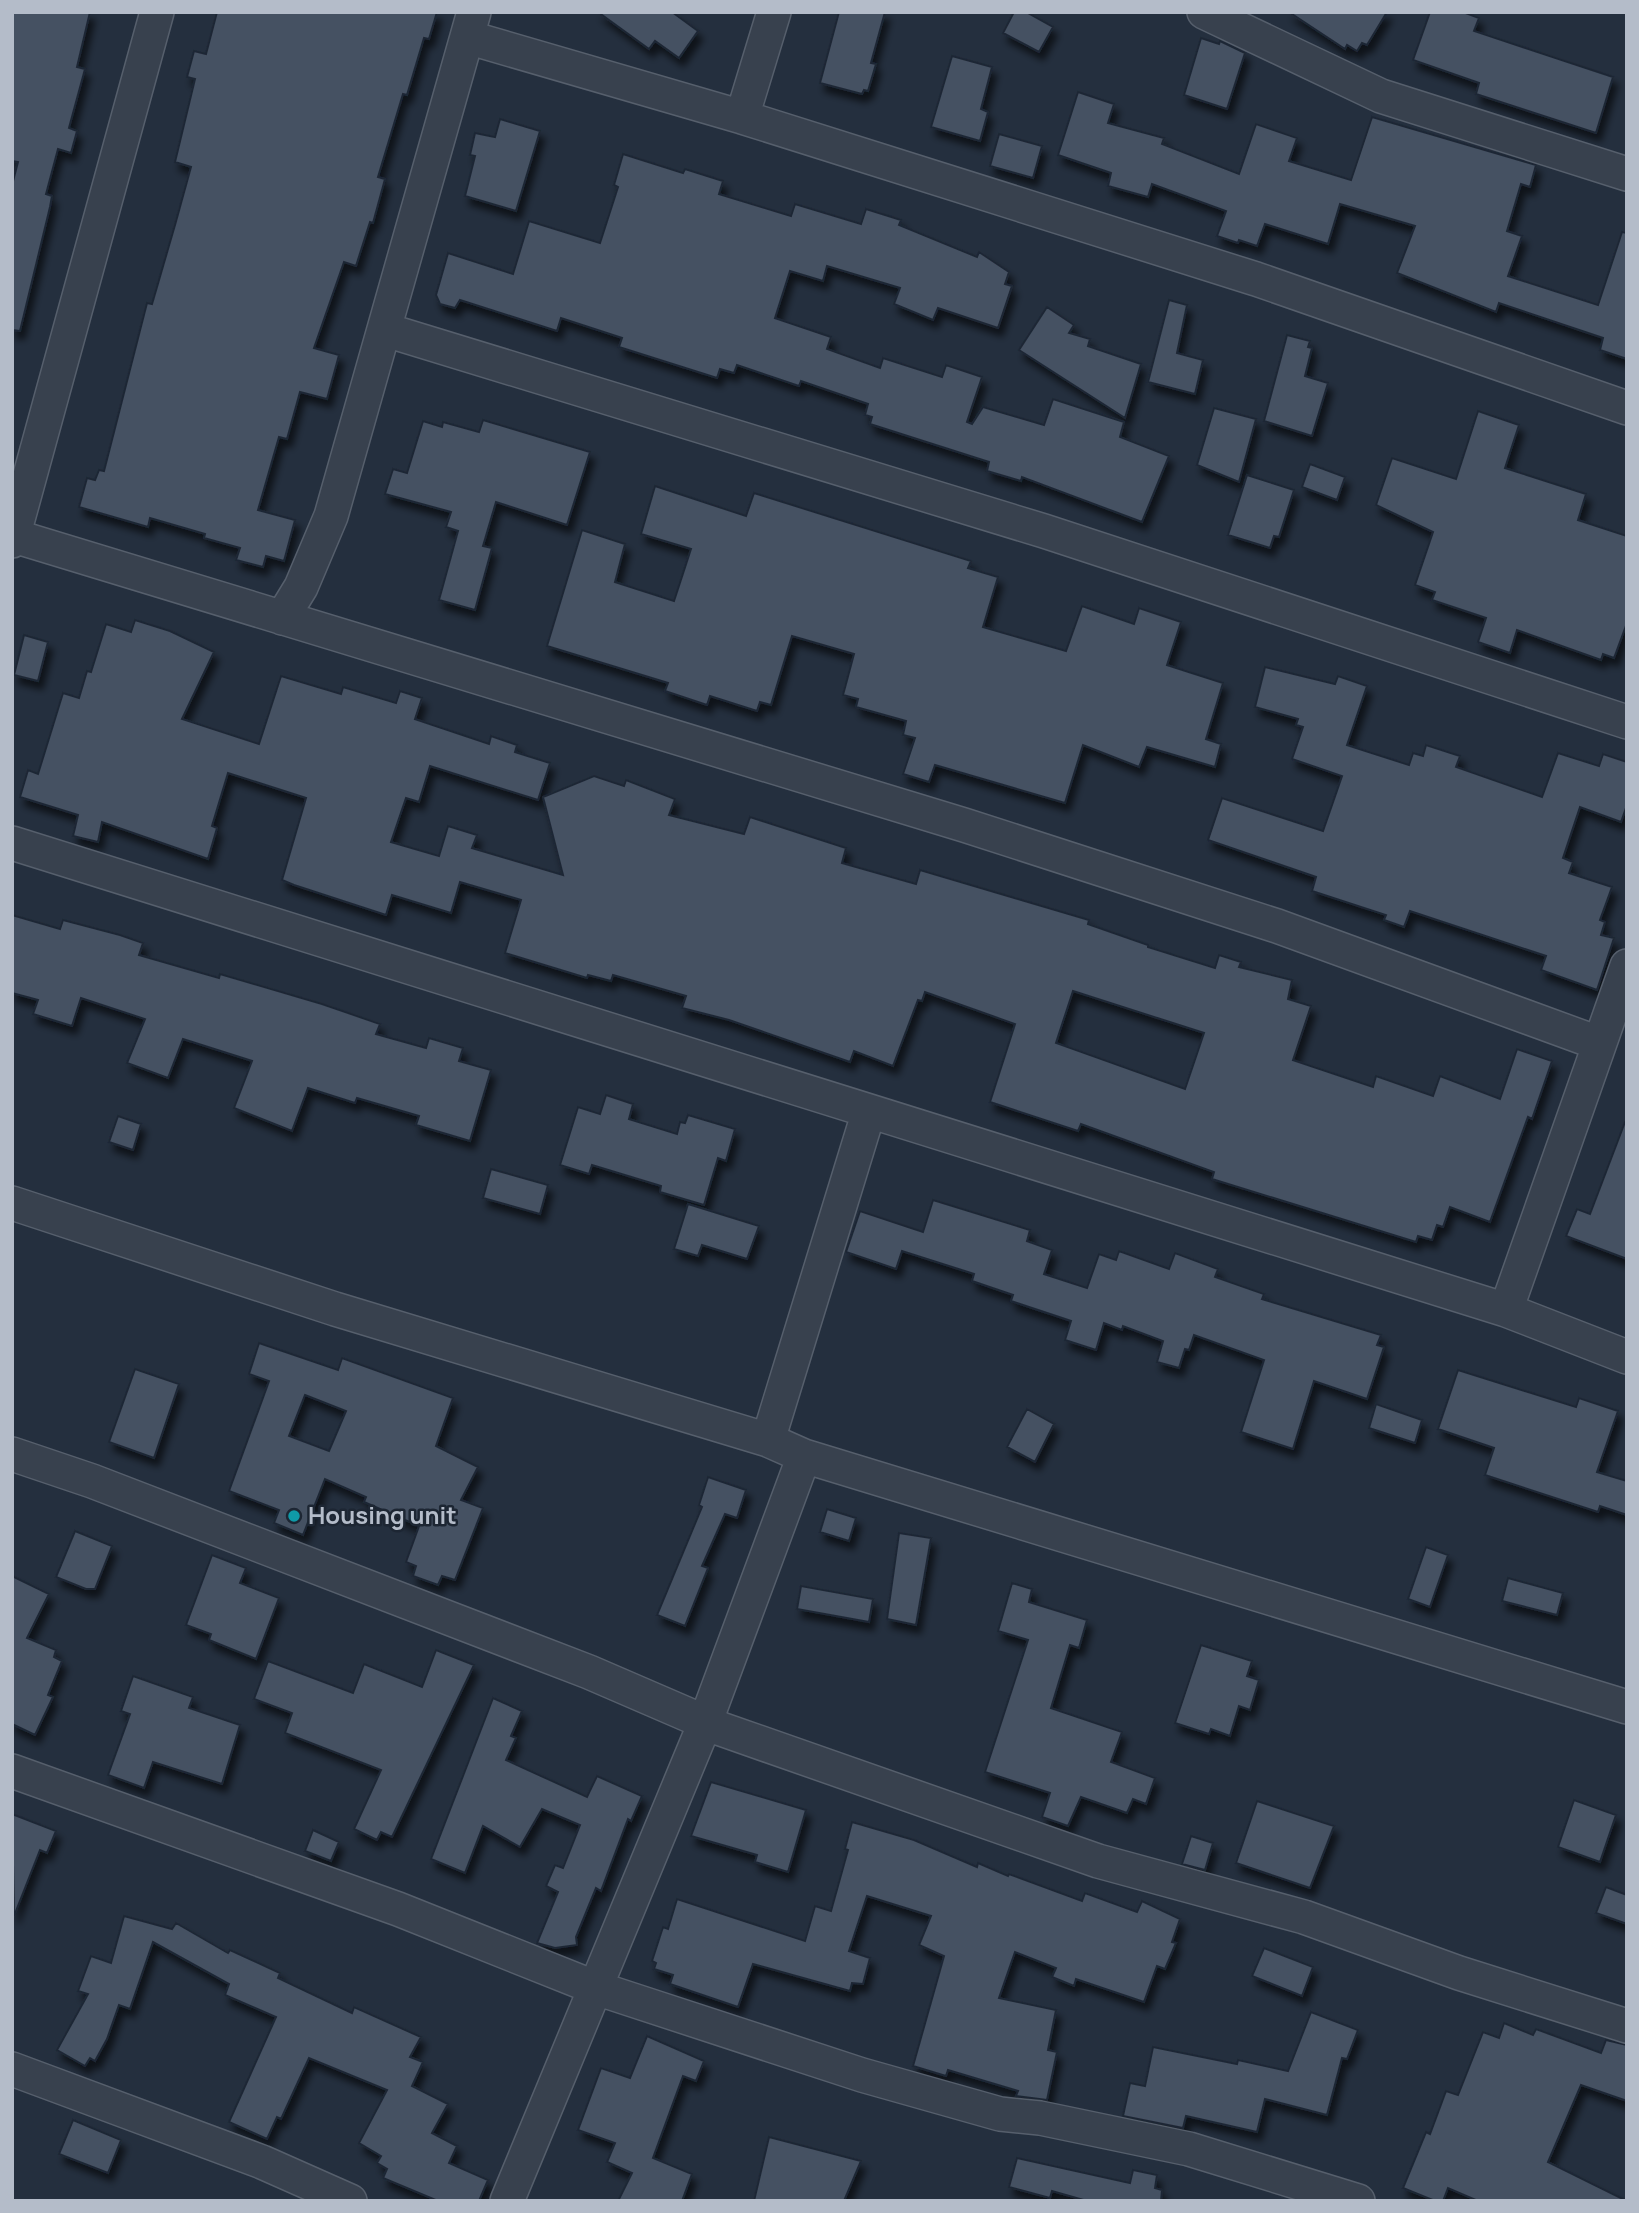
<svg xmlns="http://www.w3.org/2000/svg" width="1639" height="2213" font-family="Manrope,sans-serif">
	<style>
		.building { fill: #455162; stroke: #1f2835; stroke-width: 2; fill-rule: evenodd; filter: url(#shadow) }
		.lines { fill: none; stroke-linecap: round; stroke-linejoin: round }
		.minor-casing { stroke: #565f6c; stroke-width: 36 }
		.minor { stroke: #38414e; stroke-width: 33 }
		.culture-dot { fill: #0f9aa8; stroke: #1d2633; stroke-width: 2.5 }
		.labels { text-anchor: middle; stroke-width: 5; stroke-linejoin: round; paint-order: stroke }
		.poi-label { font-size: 24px; font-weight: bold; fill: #b4bcc9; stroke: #1d2633; text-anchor: start }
	</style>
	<defs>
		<filter id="shadow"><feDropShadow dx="4.5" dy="8" stdDeviation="3.5" flood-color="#0009"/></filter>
	</defs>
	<rect width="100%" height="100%" fill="#242f3e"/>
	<!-- building -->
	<path class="building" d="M12,12h78l-13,55 8,2 -16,59 8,3 -6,22 -13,-4 -12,45 6,2 -2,11 -30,124 -8,-1v-145l6,-23 -6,-1z
		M217,12h220l-8,27 -5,-1 -17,57 -4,-1 -25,83 7,2 -12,44 -3,-1 -14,44 -12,-4 -30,86 25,7 -12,44 -27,-7 -13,47 -8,-2 -21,73 37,10 -11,41 -18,-5 -3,11 -27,-7 4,-12 -36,-10 1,-4 -55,-16 -2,9 -69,-20 8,-29 8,2 4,-10 5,1 43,-168 5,1 23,-79 16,-58 -16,-5 20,-83 -8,-2 7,-26 12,3z
		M598,12h74l26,19 -19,27 -24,-17 -6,8z
		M839,12h46l-14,51 5,1 -8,27 -4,-1 -2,4 -42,-11z
		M1014,12h12l27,15 -14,25 -36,-19z
		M1289,12h98l-20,33 -5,-2 -5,8 -10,-6 -2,4z
		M1430,12h33l16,6 -5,13 139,46 -17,56 -120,-39 3,-11 -66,-23z
		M1201,38l18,6 1,-3 25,12 -18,56 -43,-14z
		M952,56l40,11 -11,42 7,3 -8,29 -49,-14z
		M1078,92l36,12 -6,19 56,15 -2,6 77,30 17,-50 41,14 -8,23 62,19 21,-63 164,48 -6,22 -9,-3 -14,47 15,5 -14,40 90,29 24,-73 5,1v126l-27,-9 3,-12 -104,-35 -3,9 -99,-39 18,-47 -75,-22 -12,40 -63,-20 -8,22 -18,-6 -1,3 -21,-7 9,-25 -74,-27 -4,13 -40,-11 3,-13 -53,-18z
		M500,119l40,12 -24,80 -51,-15 10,-40 -5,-1 5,-22 20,4z
		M999,134l43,12 -9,32 -43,-12z
		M623,154l60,19 2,-4 38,12 -4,13 72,22 4,-12 66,20 5,-15 35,11 -2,5 78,32 2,-5 30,20 -4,12 7,2 -14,42 -60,-20 -5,12 -39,-16 6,-16 -73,-22 -4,15 -33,-10 -15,47 56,19 -4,12 53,19 3,-10 59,19 4,-12 36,12 -15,45 5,2 11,-17 61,18 9,-26 71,23 -4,15 49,19 -27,66 -120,-45 -1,4 -34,-10 2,-9 -119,-38 2,-7 -7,-2 3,-11 -67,-23 -2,5 -62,-21 -3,8 -14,-4 -3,9 -98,-31 3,-9 -61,-20 -4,13 -97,-31 -5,8 -15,-4 -4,-9 12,-42 65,21 16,-53 71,22 18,-56 -4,-2z
		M1169,300l18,5 -10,48 26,7 -8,34 -47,-12z
		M1047,307l27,18 -5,8 21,6 -2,7 53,18 -16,54 -106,-68z
		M1287,335l23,6 -2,6 4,1 -7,28 23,7 -16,53 -48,-15z
		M1214,408l42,11 -17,63 -42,-17z
		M1478,411l41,14 -14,43 81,26 -8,26 49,16v87l-13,35 -11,-4 -2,6 -84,-30 -7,23 -32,-11 8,-24 -54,-18 3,-8 -20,-7 18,-53 -57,-27 16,-47 64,21z
		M483,420l107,32 -23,73 -71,-23 -13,44 9,2 -17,62 -36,-10 19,-69 -12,-4 5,-15 -66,-18 8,-25 14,4 16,-52 19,6 1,-5 36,10z
		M1310,464l35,13 -8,23 -35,-13z
		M1247,475l47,15 -15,47 -5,-1 -4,12 -42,-13z
		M655,486l91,30 8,-23 217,68 -3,7 30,9 -15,50 83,24 16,-45 52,18 5,-16 42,14 -14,43 56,18 -17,56 15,5 -6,23 -68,-20 -8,20 -56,-22 -18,58 -130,-38 -6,17 -26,-8 12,-36 -12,-3 3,-14 -50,-14 2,-8 -15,-4 11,-41 -62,-18 -21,69 -11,-3 -3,9 -47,-15 -3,9 -42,-14 3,-8 -121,-37 35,-116 43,14 -10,38 59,19 17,-52 -50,-15z
		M135,620l35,11 44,21 -32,67 77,25 22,-68 60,18 2,-7 53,16 4,-12 22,7 -7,21 74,25 2,-8 26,9 -2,7 35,11 -12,37 -108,-34 -11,36 -13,-4 -15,44 48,14 9,-30 29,9 -5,13 91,27 -20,-78 51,-21 30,10 2,-6 49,19 -6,16 75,19 6,-17 96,31 -4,15 74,21 4,-14 169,50 -1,4 60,21v2l67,21 4,-13 22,7 -2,5 53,13 -4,19 23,7 -18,54 80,27 3,-11 57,20 7,-20 60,23 17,-50 35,12 -20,58 -4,-2 -38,105 -40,-15 -7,20 -6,-2 -5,15 -14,-4 -2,6 -204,-63 2,-7 -133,-48 -3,7 -88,-29 25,-78 -90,-32 -3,9 -4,-1 -25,66 -39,-15 -4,11 -121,-42 -47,-12 4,-12 -73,-21 -2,6 -23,-6 -1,3 -82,-25 16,-53 -61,-18 -9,31 -59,-18 -6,20 -92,-30 -12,-5 24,-82 -78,-25 -16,53 5,2 -9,31 -106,-37 -4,20 -25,-6 5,-21 -58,-18 8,-27 10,4 25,-81 16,5 8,-27 4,1 15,-48 25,8zM1073,991l131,42 -19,56 -129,-46z
		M24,635l24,7 -10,39 -24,-6z
		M1265,667l70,17 3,-8 29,10 -20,59 62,20 4,-12 10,3 3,-11 34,11 -4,11 86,30 16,-44 41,13 4,-12 24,8v43l-6,17 -41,-15 -17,51 10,4 -4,11 43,14 -12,33 5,2 -4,13 13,3 -17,52 -56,-20 5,-14 -136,-45 -6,16 -20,-7 2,-5 -74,-24 4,-14 -108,-37 14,-42 101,33 19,-55 -50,-17 11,-32 -7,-2 2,-6 -43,-12z
		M12,915l48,14 3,-9 57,15 23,8 -4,12 80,23 1,-4 102,30 58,20 -4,10 50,14 3,-10 34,10 -4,13 32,9 -21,71 -54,-16 3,-9 -62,-18 -2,5 -47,-15 -16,43 -58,-23 18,-47 -69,-22 -15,39 -41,-15 18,-44 -64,-21 -9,28 -39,-12 5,-14 -26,-7z
		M606,1095l27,9 -4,15 48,15 3,-12 5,1 3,-8 47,14 -9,32 -8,-3 -14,47 -44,-13 1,-6 -69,-21 -3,9 -29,-9 18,-58 22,7z
		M118,1116l23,8 -8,26 -24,-8z
		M1625,1122h2v137l-61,-23 11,-27 13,5z
		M491,1169l57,16 -8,29 -57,-16z
		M933,1200l97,30 -3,11 25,9 -8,24 43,14 12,-34 17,6 3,-9 50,18 6,-16 43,16 -3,8 49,17 -2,5 119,36 -4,10 7,2 -17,52 -53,-18 -21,68 -52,-17 23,-72 -70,-25 -5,15 -4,-1 -6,19 -22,-6 6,-21 -40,-15 -1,4 -18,-7 -8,27 -31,-10 6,-19 -60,-20 2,-6 -41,-14 2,-7 -72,-23 -6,18 -50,-17 14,-41 63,21z
		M688,1204l71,22 -12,33 -45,-14 -4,11 -24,-7z
		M259,1343l79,27 4,-12 111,40 -17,48 42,21 -17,33 22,8 -28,72 -13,-4 -4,9 -25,-9 3,-10 -10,-4 13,-36 -55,-24 2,-5 -41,-18 -22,56 -29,-12 5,-13 -50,-19 40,-110 -20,-7zM305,1395l41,16 -17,40 -40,-15z
		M135,1369l44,15 -25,74 -45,-16z
		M1458,1370l118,37 3,-9 39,13 -21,61 30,9v34l-27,-9 -2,6 -113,-37 9,-27 -56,-19z
		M1376,1404l46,16 -7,23 -46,-15z
		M1027,1409l27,15 -19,38 -28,-15z
		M708,1477l38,13 -9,28 -12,-4 -23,52 6,2 -23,58 -28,-11 45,-108 -3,-2z
		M827,1509l29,9 -7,23 -29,-9z
		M75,1531l37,15 -17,43h-9l-30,-12z
		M899,1533l32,5 -15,87 -29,-6z
		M1426,1547l22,8 -18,52 -22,-8z
		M212,1555l34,13 -6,15 39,15 -23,61 -47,-19 2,-6 -25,-9z
		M12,1576l37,18 -22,44 29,12 -2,7 8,4 -14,34 5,2 -18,38 -23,-11z
		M1508,1578l55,15 -6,22 -55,-14z
		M1012,1583l20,6 -3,13 58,18 -8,28 -9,-3 -19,63 71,24 -11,30 44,16 -9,26 -13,-5 -6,14 -46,-16 -13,29 -26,-9 8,-24 -65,-21 43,-132 -30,-9z
		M801,1586l72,13 -4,23 -72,-13z
		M1201,1645l51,16 -5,15 12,4 -9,30 -11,-4 -9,30 -19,-7 -2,5 -34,-11z
		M436,1650l38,15 -82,172 -11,-5 -4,8 -23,-11 27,-59 -96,-37 7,-20 -38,-14 14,-38 85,32 11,-29 58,23z
		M133,1676l60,21 -4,11 51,17 -18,59 -69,-22 -9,26 -36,-13 22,-61 -9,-3z
		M493,1698l29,13 -11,25 5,2 -10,22 81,37 10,-21 45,20 -11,25 -3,-2 -27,72 -5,-3 -20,49 1,8 -22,3 -18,-5 21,-51 -12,-6 9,-21 8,3 17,-43 -38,-16 -22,38 -37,-21 -18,47 -34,-14z
		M711,1782l95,28 -18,62 -33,-10 2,-7 -66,-19z
		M1574,1800l42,15 -16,47 -42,-15z
		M1257,1801l77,25 -24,62 -74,-25z
		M12,1814l44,17 -9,22 -7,-3 -26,66z
		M852,1822l62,18 63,27 1,-4 30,13 1,-2 73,27 3,-8 52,19 5,-11 38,18 -8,23 4,1 -11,26 -8,-3 -13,36 -68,-23 -2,7 -22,-9 4,-9 -41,-16 -16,46 57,12 -8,40 9,2 -10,48 -31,-4 2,-5 -70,-21 -2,6 -33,-10 31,-110 -25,-11 12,-29 -64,-20 -18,55 21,7 -7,26 -11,-1 -2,8 -97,-27 -15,43 -68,-23 3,-9 -19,-6 2,-6 -4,-2 11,-34 5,2 9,-30 128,42 10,-35 16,5 17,-61 -3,-1z
		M313,1830l26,12 -8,19 -26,-10z
		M1191,1836l22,7 -8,27 -23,-6z
		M1606,1887l21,8v29l-31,-11z
		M124,1916l48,13 4,-6 52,30 2,-3 50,23 -2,5 74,35 2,-6 67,30 -11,20 13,5 -11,24 36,18 -16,29 25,13 -8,17 39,17 -9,21h-41l-55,-23 4,-9 -10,-6 4,-7 -22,-13 28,-53 -78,-32 -28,61 -4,-2 -10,22 -38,-17 47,-105 -51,-22 4,-11 -76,-42 -23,67 -11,-4 -12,34 -12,22 -5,-3 -5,8 -28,-16 31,-56 -10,-3 13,-35 20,7z
		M1264,1948l49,19 -11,29 -50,-20z
		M1311,2012l47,18 -11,29 -5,-1 -15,57 -62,-16 -8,33 -71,-16 -3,12 -60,-12 7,-33 15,3 8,-39 84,17 1,-4 50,11z
		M1504,2023l29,12 3,-6 65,24 5,-13 21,5v56l-46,-16 -33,77 79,39h-149l-30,-13 -5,13h-8l-32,-13 23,-56 4,2 16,-43 12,4 25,-63 16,6z
		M647,2036l57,25 -8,20 -13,-5 -30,82 39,16 -10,27h-64l14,-28 -25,-11 8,-19 -37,-13 23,-62 29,10z
		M73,2120l48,20 -13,33 -49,-19z
		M769,2137l92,24 -17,40h-90z
		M1017,2158l113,25 3,-13 24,5 -2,13 7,2 -1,11h-74l-35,-10 -2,7 -41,-11z"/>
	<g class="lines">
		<!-- minor casing -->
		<g class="minor-casing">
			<path id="minor" d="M1204,12l177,84 246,78
				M467,37l275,80 514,162 371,129
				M742,117l32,-105
				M386,330l658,201 583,191
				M14,536l950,289 313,101 321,117
				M12,541l145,-529
				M282,618l19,-31 30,-71 143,-504
				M12,843l1494,467 121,47
				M12,1203l323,106 433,131 36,16 823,251
				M1506,1310l121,-344
				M768,1440l101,-329
				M12,1454l80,27 497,191 132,57 377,132 206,56 155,56 168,53
				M12,1771l386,138 198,79 266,87 138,39 40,4 149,31 169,52
				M12,2069l250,93 88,39
				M507,2201l198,-478 99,-267"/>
		</g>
		<!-- minor -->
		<use href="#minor" class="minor"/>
	</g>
	<!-- markers -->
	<circle class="culture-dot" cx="294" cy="1516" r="7"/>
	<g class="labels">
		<!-- poi labels -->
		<g class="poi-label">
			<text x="308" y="1524">Housing unit</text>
		</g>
	</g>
	<!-- border -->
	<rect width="1639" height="2213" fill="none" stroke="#b4bcc9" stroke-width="28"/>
</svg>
